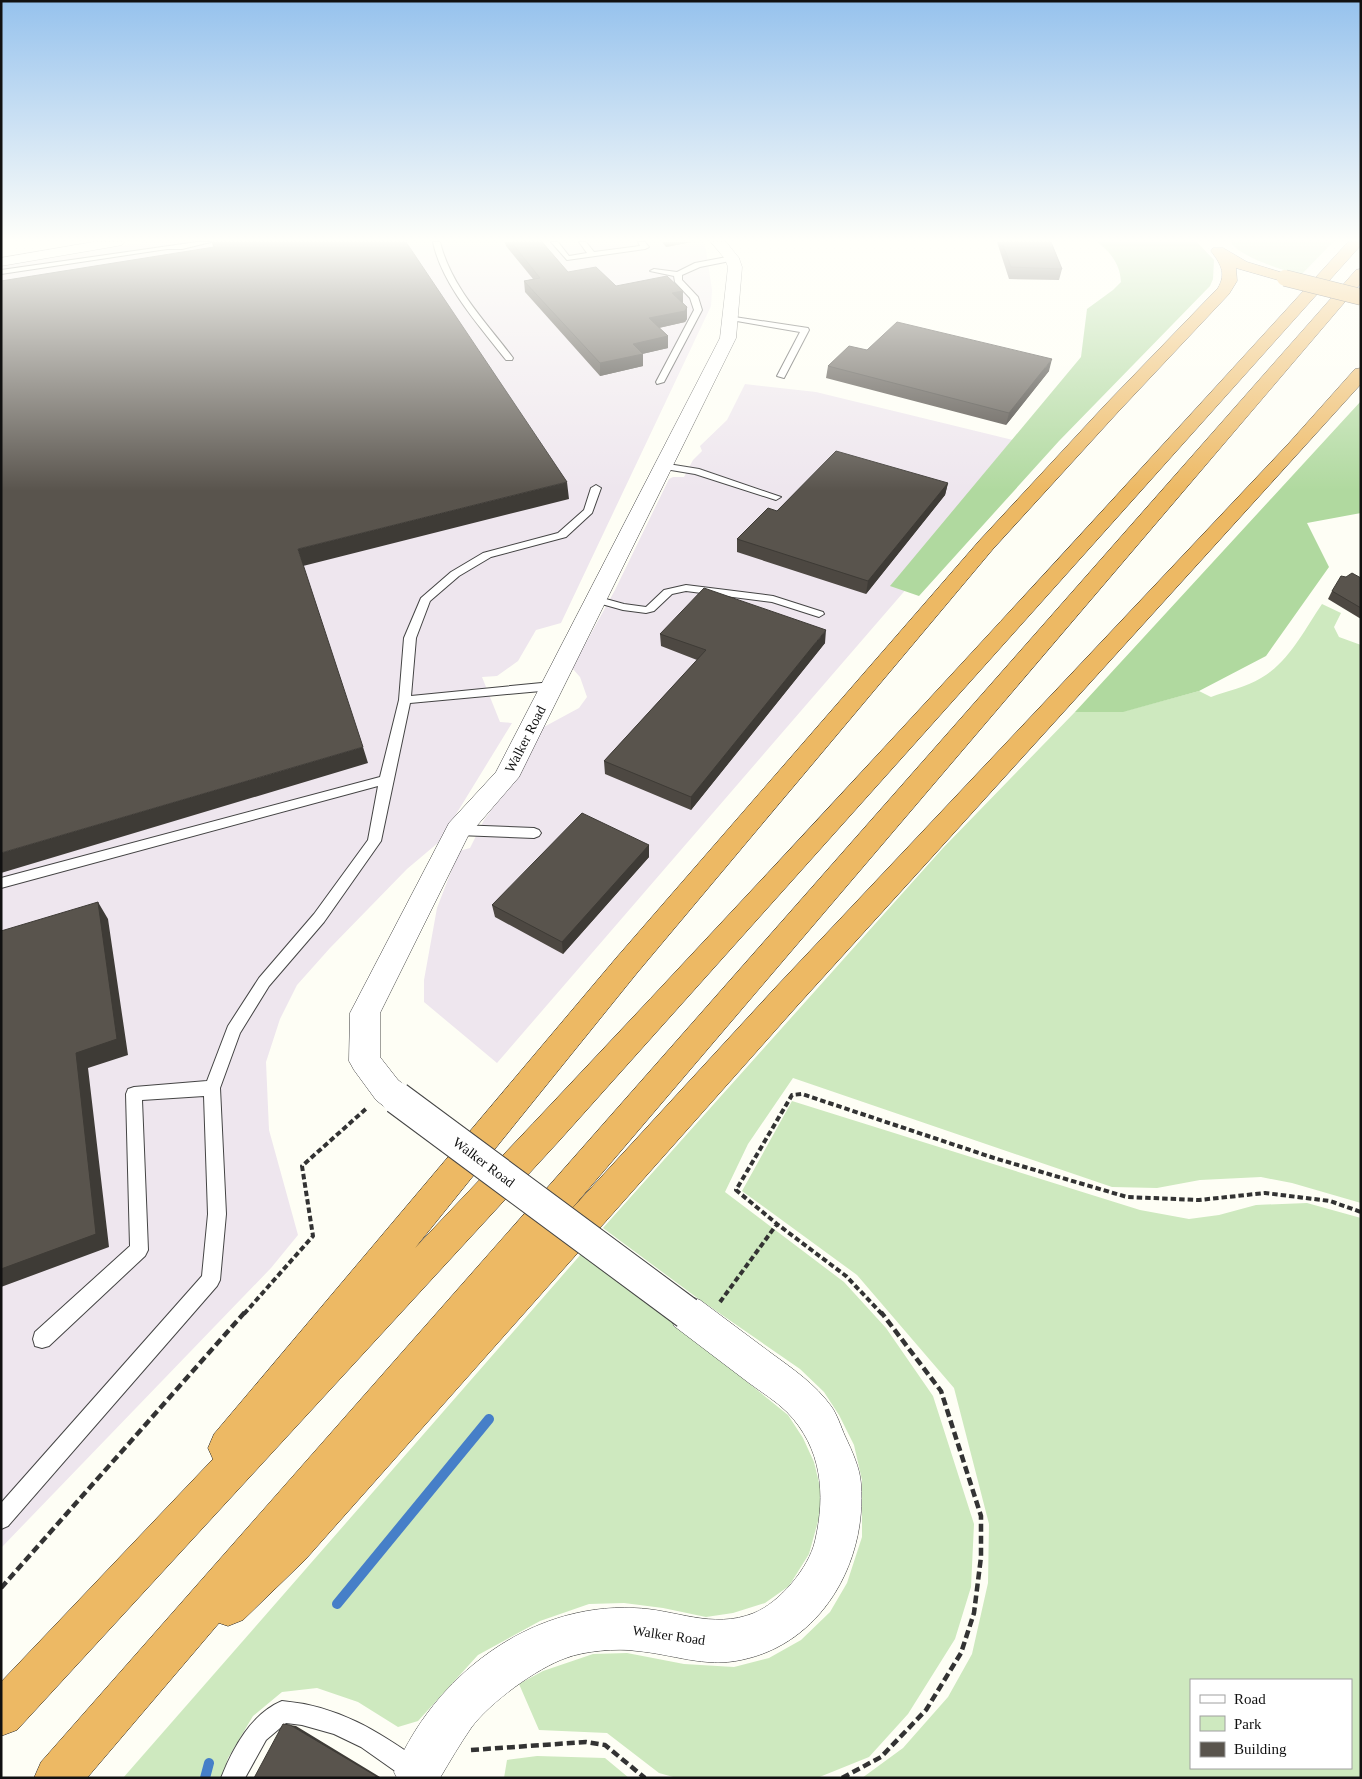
<svg xmlns="http://www.w3.org/2000/svg" width="1362" height="1779" font-family="'Times New Roman',serif">
	<style>
		.industrial { fill: #eee6ee }
		.green { fill: #cee9bf; fill-rule: evenodd }
		.forest { fill: #b0d99f }
		.lines { fill: none; stroke-linecap: round; stroke-linejoin: round }
		.stream { stroke: #467fc8; stroke-width: 10 }
		.lane-casing { stroke: #444; stroke-width: 2 }
		.street-casing { stroke: #444; stroke-width: 1 }
		.highway-casing { stroke: #222; stroke-width: 1 }
		.path-far1 { stroke: #333; stroke-width: 4; stroke-dasharray: 5.5 3; stroke-linecap: butt }
		.path { stroke: #333; stroke-width: 4.5; stroke-dasharray: 8 4; stroke-linecap: butt }
		.lane { fill: #fff; fill-rule: evenodd }
		.street { fill: #fff; fill-rule: evenodd }
		.highway { fill: #edb964; fill-rule: evenodd }
		.street-bridge-casing { stroke: #444; stroke-width: 34; stroke-linecap: butt }
		.highway-bridge-casing { stroke: #222; stroke-width: 17; stroke-linecap: butt }
		.street-bridge { stroke: #fff; stroke-width: 32 }
		.highway-bridge { stroke: #edb964; stroke-width: 16 }
		.wall { fill: #4d4842 }
		.shaded-wall { fill: #3e3b36 }
		.building { fill: #59544d; stroke: #3e3b36 }
		.labels { text-anchor: middle; stroke-width: 5; stroke-linejoin: round; paint-order: stroke }
		.street-label { font-size: 14px; fill: #111; stroke: #fff }
	</style>
	<rect width="100%" height="100%" fill="#fefef5"/>
	<!-- industrial -->
	<path class="industrial" d="M143,242h560l2,2 7,46 -1,16 -150,317 -25,7 -18,31 -21,15 -15,1 18,45 12,1 -73,119 -32,27 -77,79 -33,37 -17,34 -14,43 3,68 29,105 -27,33 -270,280v-1282z
		M745,384l71,8 221,54 -129,141 -411,476 -73,-61v-22l13,-72 22,-57 11,-3 14,-28 27,-37 31,-55 37,-20 8,-11 -7,-20 -8,-9 43,-78 54,-111 4,-2h11l9,-17 9,-9 -2,-5 27,-26z"/>
	<!-- green -->
	<path class="green" d="M1231,242h102l-32,33c-16,-4 -62,-18 -70,-33z
		M1322,604l19,9 -7,14 5,10 22,8v558l-69,-20 -31,-6 -61,3 -43,8 -45,-1 -319,-109 -45,66 -23,48 119,90 42,46 47,68 41,128 -3,63 -16,52 -47,75 -39,43 -52,21h-140l-18,-5 -52,-40 -68,-3 -20,-46 24,-13 50,-17 34,-1 57,11 50,3 35,-9 32,-18 29,-28 17,-29 15,-46v-57l-8,-35 -15,-30 -15,-23 -24,-23 -104,-72 -93,-69 340,-380 132,-136 50,-1 74,-20 12,6c16,-6 35,-10 50,-19 28,-16 44,-49 61,-74z
		M792,1101l348,109 49,9 30,-4 37,-10 51,-2 54,15v560h-499l41,-30 45,-51 24,-43 16,-71 1,-59 -35,-136 -97,-113 -115,-84zM1351,1680v88h-160v-88z
		M582,1253l95,72 111,90 15,23 11,24 6,25v27l-11,40 -20,32 -24,17 -32,10 -27,4 -43,-9 -39,-5 -35,1 -49,17 -62,34 -60,66 -20,6 -40,-25 -41,-14 -35,4 -29,24 -25,42 -6,20h-99z
		M537,1756l68,2 24,20h-125l3,-18z"/>
	<!-- forest -->
	<path class="forest" d="M1098,242h99l17,18 -1,19 -3,7 -151,155 -140,155 -29,-10 191,-229 6,-48 26,-19 8,-8c-1,-18 -10,-29 -23,-40z
		M1361,401v112l-54,10 22,44 -63,89 -67,35 -76,21h-48z"/>
	<g class="lines">
		<!-- stream -->
		<path class="stream" d="M337,1604l152,-185
			M205,1778l4,-15"/>
		<!-- lane casing -->
		<g class="lane-casing">
			<path id="lane" d="M197,242h14l-29,7h-15l-166,25v-4z
				M433,242h7c11,45 46,80 73,116l-1,2h-6c-27,-35 -64,-75 -73,-118z
				M551,242h7l11,14 18,-3 -8,-11h7l8,10 46,-6 -2,-4h7l4,5 -4,2 -78,11z
				M732,256l4,2 -1,2 -35,7 -18,8v5l16,17 4,13 -38,72 -7,2 -1,-2 38,-72 -4,-12 -15,-16 -1,-6 -24,-5 4,-2 23,3 18,-9z
				M728,316l80,12 1,2 -25,48 -7,-2 23,-44 -69,-12h-3z
				M662,463l37,6 82,28 -5,3 -81,-26 -36,-6 -2,-2z
				M596,485l5,3 -9,25 -26,24 -75,20 -32,19 -29,25 -14,37 -5,58 141,-14 6,4 -6,4 -142,13 -29,138 -57,81 -55,64 -29,47 -20,55 6,126 -6,66 -3,6 -209,240 -7,3v-26l201,-227 6,-62 -4,-118 -62,4 6,150 -3,6 -96,90 -7,2 -7,-2 -2,-7 2,-7 95,-86 -4,-152 2,-5 6,-2 73,-6 21,-55 31,-48 55,-64 54,-74 10,-54 -377,102v-10l379,-101 19,-77 5,-62 17,-40 30,-26 32,-19 75,-20 26,-23 7,-22z
				M686,585l87,11 50,16 1,2 -5,3 -47,-15 -86,-11 -14,3 -18,17 -8,2 -23,-3 -32,-9 -1,-2 5,-3 29,8 22,3 18,-17z
				M458,825l76,3 5,2 2,3 -2,3 -5,2 -76,-3 -5,-2 -2,-3 2,-3z
				M282,1701c57,5 96,30 141,62l3,8 -2,7h-19l-44,-31 -27,-13 -32,-9 -16,-2 -20,17 -21,38h-24c12,-30 30,-64 61,-77z"/>
		</g>
		<!-- street casing -->
		<g class="street-casing">
			<path id="street" d="M93,242h31l-2,3 -5,1 -116,20v-8z
				M711,242h15l13,16 3,9 -6,71 -217,439 -51,59 -88,177v44l18,23 10,8 5,10 -5,10 -11,4 -11,-4 -10,-8 -22,-30 -5,-9 1,-48 99,-190 47,-51 224,-434 8,-71 -3,-8z
				M687,1295l13,5c24,18 47,35 71,53 22,16 44,31 60,53 6,8 10,21 14,30 7,15 15,32 16,48 6,79 -40,160 -120,176 -36,8 -69,-6 -104,-9 -20,-3 -53,0 -71,7 -29,10 -77,45 -95,70 -11,16 -21,33 -31,50h-43l-3,-6c39,-95 135,-169 240,-164 41,1 78,22 120,5 25,-10 55,-45 61,-72 11,-47 7,-93 -28,-129 -11,-11 -26,-20 -38,-29 -25,-19 -50,-38 -75,-57l-5,-13 5,-13z"/>
		</g>
		<!-- highway casing -->
		<g class="highway-casing">
			<path id="highway" d="M1348,242h13v3l-802,896 -542,589 -16,6v-54l212,-223 -5,-11 6,-14 403,-477 362,-416 127,-137 112,-116c9,-15 2,-25 -7,-37l2,-3h10l24,14 43,13 2,3 -2,3 -5,1 -49,-14 1,13 -8,13 -111,118 -125,137 -356,424 -222,275c315,-331 625,-668 933,-1006z
				M1361,269v14l-793,930 207,-225 514,-545 66,-74 6,-1v16l-564,622 -492,554 -62,60 -15,6 -9,-3 -132,155h-53l7,-16 1315,-1492z"/>
		</g>
		<!-- path-far1 -->
		<path class="path-far1" d="M720,1302l57,-78
			M244,1314l69,-78 -11,-70 66,-59
			M882,1314l-36,-38 -69,-52 -41,-34 56,-95 10,-1 192,64 133,39 72,3 66,-7 65,8 31,11"/>
		<!-- path -->
		<path class="path" d="M1,1588l244,-276
			M471,1750l115,-8 19,3 40,33
			M842,1778l39,-21 45,-47 35,-57 13,-40 7,-56v-41l-40,-125 -60,-79"/>
		<!-- lane -->
		<use href="#lane" class="lane"/>
		<!-- street -->
		<use href="#street" class="street"/>
		<!-- highway -->
		<use href="#highway" class="highway"/>
		<!-- street-bridge casing -->
		<g class="street-bridge-casing">
			<path id="street-bridge" d="M397,1098l290,215"/>
		</g>
		<!-- highway-bridge casing -->
		<g class="highway-bridge-casing">
			<path id="highway-bridge" d="M1285,278l76,19"/>
		</g>
		<!-- street-bridge -->
		<use href="#street-bridge" class="street-bridge"/>
		<!-- highway-bridge -->
		<use href="#highway-bridge" class="highway-bridge"/>
	</g>
	<!-- wall -->
	<path class="wall" d="M505,242h37l26,30 48,14 67,5v12l4,16 -2,3 -26,6 9,8v12l-26,6 1,12 -43,10 -75,-84 -1,-11 9,-2 -27,-33z
		M662,242h29l-25,5z
		M997,242h54l11,27 -3,11 -50,-1z
		M867,350l182,21 -43,54 -180,-47 2,-12z
		M948,483l-3,12 -79,99 -129,-42v-13l40,-28z
		M1346,577l15,1v41l-33,-20 4,-8z
		M660,634l165,9 -134,167 -86,-36 -1,-13 93,-101 -36,-14z
		M649,845v12l-86,97 -68,-37 -3,-12z"/>
	<!-- shaded-wall -->
	<path class="shaded-wall" d="M666,242h25l-25,5z
		M683,291v12l-11,2v-12z
		M687,307v12l-2,3 -36,8v-12z
		M668,336v12l-35,8v-12z
		M643,354v12l-43,10v-13z
		M1052,359l-3,12 -43,54 3,-12z
		M567,482l2,17 -266,67 -5,-17z
		M948,483l-3,12 -79,99 2,-13z
		M826,630l-1,13 -134,167v-13z
		M363,747l5,16 -367,110v-20z
		M649,845v12l-86,97 -1,-12z
		M98,902l10,17 20,136 -40,13 21,179 -108,40v-18l75,-216z
		M290,1725l6,1 84,51v1h-5z"/>
	<!-- building -->
	<path class="building" d="M212,242h194l161,240 -269,67 65,198 -362,106v-572l213,-34z
		M511,242h31l26,30 28,-5 20,19 51,-10 16,15 -11,2 15,14 -2,4 -36,7 19,18 -35,8 10,10 -43,9 -76,-82 16,-3z
		M1002,242h49l11,27 -51,-2z
		M897,322l155,37 -43,54 -181,-47 21,-20 18,4z
		M836,451l112,32 -80,98 -131,-42 31,-31 9,3z
		M1352,573l9,5v30l-29,-17 9,-15 5,1z
		M704,588l122,42 -135,167 -87,-36 102,-111 -46,-16z
		M582,813l67,32 -87,97 -70,-37z
		M98,902l19,137 -41,14 20,181 -95,35v-338z
		M283,1724l7,1 86,51 -1,2h-121z"/>
	<!-- sky -->
	<linearGradient id="sky" x2="0" y2="1"><stop stop-color="#96c2ed"/><stop offset="0.49" stop-color="#fffffa"/><stop offset="1" stop-color="#fffffa" stop-opacity="0"/></linearGradient>
	<rect width="1362" height="491" fill="url(#sky)"/>
	<g class="labels">
		<!-- street labels -->
		<g class="street-label">
			<text transform="translate(525 739) rotate(-63)" y="5">Walker Road</text>
			<text transform="translate(484 1162) rotate(37)" y="5">Walker Road</text>
			<text transform="translate(669 1635) rotate(8)" y="5">Walker Road</text>
		</g>
	</g>
	<!-- border -->
	<rect width="1362" height="1779" fill="none" stroke="#111111" stroke-width="5"/>
	<!-- legend -->
	<rect x="1190" y="1679" width="162" height="90" fill="#ffffff" stroke="#a0a0a0"/>
	<rect x="1200" y="1695" width="25" height="8" fill="#ffffff" stroke="#a0a0a0"/>
	<text x="1234" y="1704" font-size="15" fill="#111111">Road</text>
	<rect x="1200" y="1716" width="25" height="15" fill="#cee9bf" stroke="#a0a0a0"/>
	<text x="1234" y="1729" font-size="15" fill="#111111">Park</text>
	<rect x="1200" y="1742" width="25" height="15" fill="#59544d" stroke="#a0a0a0"/>
	<text x="1234" y="1754" font-size="15" fill="#111111">Building</text>
</svg>
